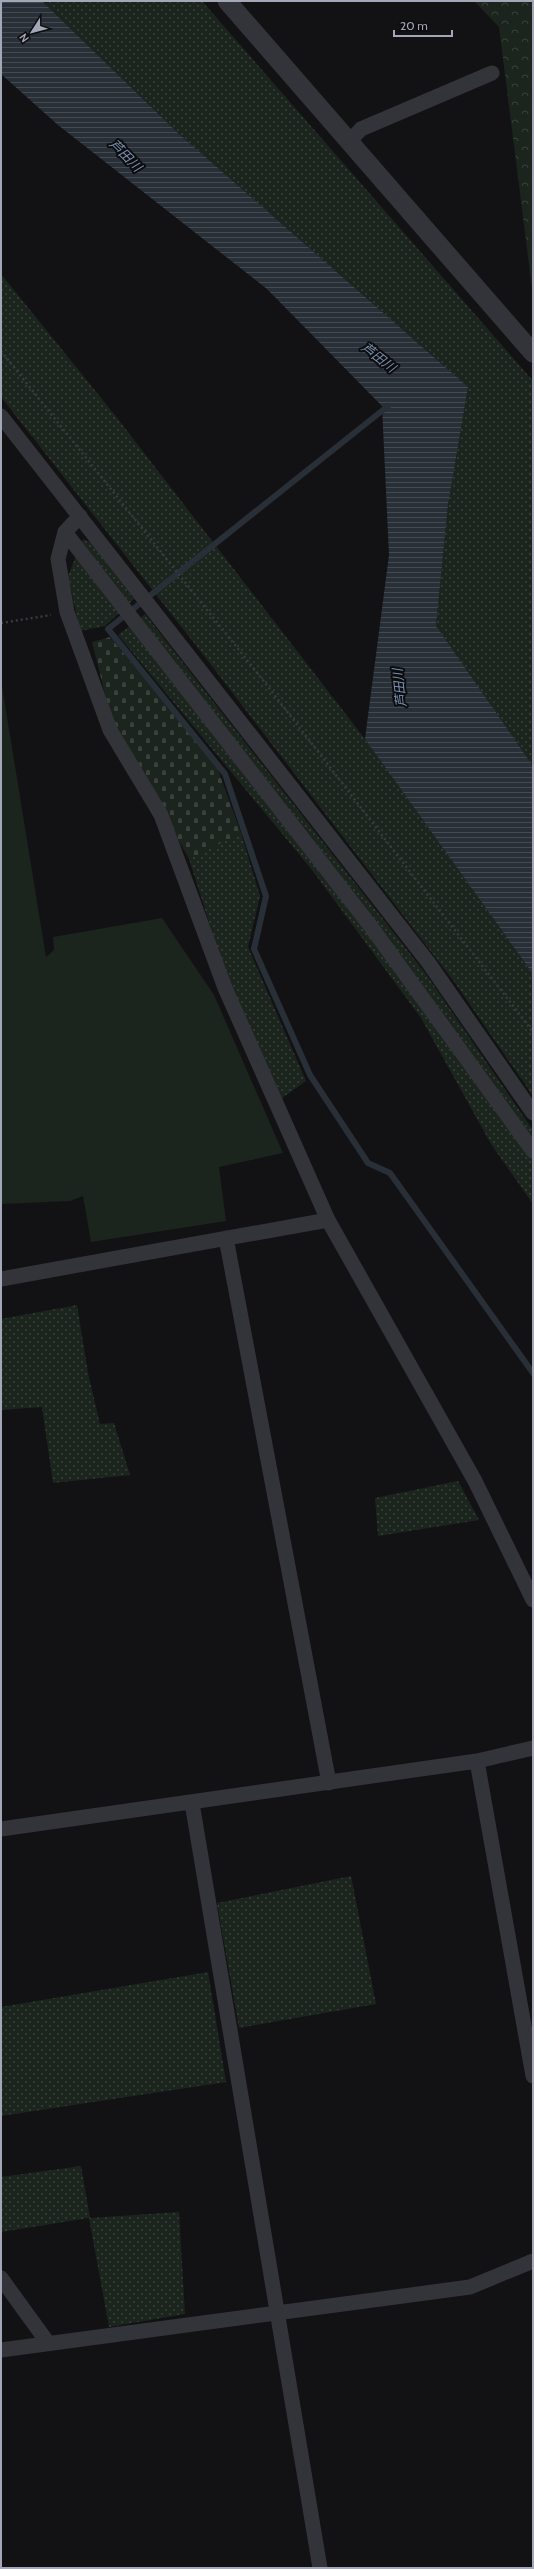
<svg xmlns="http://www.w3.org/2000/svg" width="534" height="2569" font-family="Cabin,'Noto Sans JP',sans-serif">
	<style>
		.grass { fill: url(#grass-dots) }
		.forest { fill: url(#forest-crowns) }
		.cemetery { fill: url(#cemetery-stones) }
		.pitch { fill: #1c241e }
		.water { fill: url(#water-rules) }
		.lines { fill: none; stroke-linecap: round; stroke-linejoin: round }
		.stream { stroke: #292f37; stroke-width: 6 }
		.path { stroke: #393a40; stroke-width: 2.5; stroke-dasharray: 2 3; stroke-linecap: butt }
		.minor { stroke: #333439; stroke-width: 15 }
		.tertiary { stroke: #333439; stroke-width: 19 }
		.labels { text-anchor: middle; stroke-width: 4; stroke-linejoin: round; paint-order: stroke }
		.water-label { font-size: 13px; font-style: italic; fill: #7a91b0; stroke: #0d0d0f }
	</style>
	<defs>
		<pattern id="grass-dots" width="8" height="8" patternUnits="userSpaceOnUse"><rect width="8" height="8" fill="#1c241e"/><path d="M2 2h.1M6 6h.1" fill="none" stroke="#3a413c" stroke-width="1.8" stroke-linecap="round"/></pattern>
		<pattern id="forest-crowns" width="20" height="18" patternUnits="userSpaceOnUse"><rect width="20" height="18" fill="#1c241e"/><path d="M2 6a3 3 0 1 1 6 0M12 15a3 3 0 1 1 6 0" fill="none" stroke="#3a413c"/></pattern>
		<pattern id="cemetery-stones" width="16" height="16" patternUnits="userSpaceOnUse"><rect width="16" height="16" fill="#1c241e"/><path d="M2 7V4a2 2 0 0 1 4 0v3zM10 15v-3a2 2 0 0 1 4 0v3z" fill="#3a413c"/></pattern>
		<pattern id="water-rules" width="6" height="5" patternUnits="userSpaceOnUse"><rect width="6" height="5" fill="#292f37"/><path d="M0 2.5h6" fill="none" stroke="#454a52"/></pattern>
	</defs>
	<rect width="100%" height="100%" fill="#121214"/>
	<!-- grass -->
	<path class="grass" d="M42,1h160l331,380v385l-97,-139 12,-122 20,-118 -290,-254z
		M1,274l113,140 251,325 168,235v122l-78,-113 -250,-326 -204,-260z
		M83,539l9,4 42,56 -29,27 -25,5 -12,-55z
		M145,614l281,360 107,156v74l-42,-60 -70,-126 -109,-148 -194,-235z
		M241,833l19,63 -12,51 58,134 -24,17 -58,-129 -35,-110z
		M77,1305l11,68 12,51 14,-1 16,52 -77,8 -11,-76 -41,3v-91z
		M458,1481l21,39 -101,16 -3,-38z
		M351,1876l25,128 -137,24 -22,-125z
		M208,1972l18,110 -225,34v-109z
		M81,2166l9,52 89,-6 6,102 -76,13 -20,-109 -88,14v-55z"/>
	<!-- forest -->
	<path class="forest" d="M474,1h59v295l-34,-269z"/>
	<!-- cemetery -->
	<path class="cemetery" d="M110,637l107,130 24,66 -52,26 -77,-137 -20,-80z"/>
	<!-- pitch -->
	<path class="pitch" d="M1,680l45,277 8,-7 -1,-13 109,-19 52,77 69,158 -64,14 7,54 -135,21 -8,-46 -13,5 -69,3z"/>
	<!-- water -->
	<path class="water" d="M1,1h41l136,132 290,254 -20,118 -12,121 97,140v208l-168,-235 24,-184 -7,-149 -115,-117 -209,-164 -57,-51z"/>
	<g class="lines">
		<!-- stream -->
		<path class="stream" d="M388,406l-280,223 117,145 41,122 -12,53 56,126 58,88 22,10 143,200"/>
		<!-- path -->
		<path class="path" d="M1,351l265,333 267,348
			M1,623l50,-8"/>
		<!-- minor -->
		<path class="minor" d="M349,142l12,-13 131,-56
			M1,416l427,546 105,151
			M80,516l-15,16 -7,27 9,53 43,118 51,85 64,173 103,232 147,261 58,119
			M65,532l307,396 161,223
			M226,1238l103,545
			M1,1279l327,-59
			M477,1761l56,315
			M192,1803l128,765
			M1,1829l476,-68 56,-13
			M1,2278l47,65
			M1,2350l469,-63 63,-26"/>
		<!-- tertiary -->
		<path class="tertiary" d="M227,1l306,352"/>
	</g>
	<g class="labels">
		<!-- water labels -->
		<g class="water-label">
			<text transform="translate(126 155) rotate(45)" y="5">芦田川</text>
			<text transform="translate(379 357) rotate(38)" y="5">芦田川</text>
			<text transform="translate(399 688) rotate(-96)" y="5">芦田川</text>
		</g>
	</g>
	<!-- border -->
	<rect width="534" height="2569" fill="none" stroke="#a4a7b5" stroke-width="4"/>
	<!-- north arrow -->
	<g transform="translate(32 32) rotate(234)" stroke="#0d0d0f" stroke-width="3" paint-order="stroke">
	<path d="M0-3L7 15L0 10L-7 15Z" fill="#a4a7b5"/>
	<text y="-6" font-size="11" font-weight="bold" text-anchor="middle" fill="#a4a7b5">N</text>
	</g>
	<!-- scale -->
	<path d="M394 30v6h58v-6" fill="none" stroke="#a4a7b5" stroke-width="2"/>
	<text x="400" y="30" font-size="12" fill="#a4a7b5" stroke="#0d0d0f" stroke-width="3" paint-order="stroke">20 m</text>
</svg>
